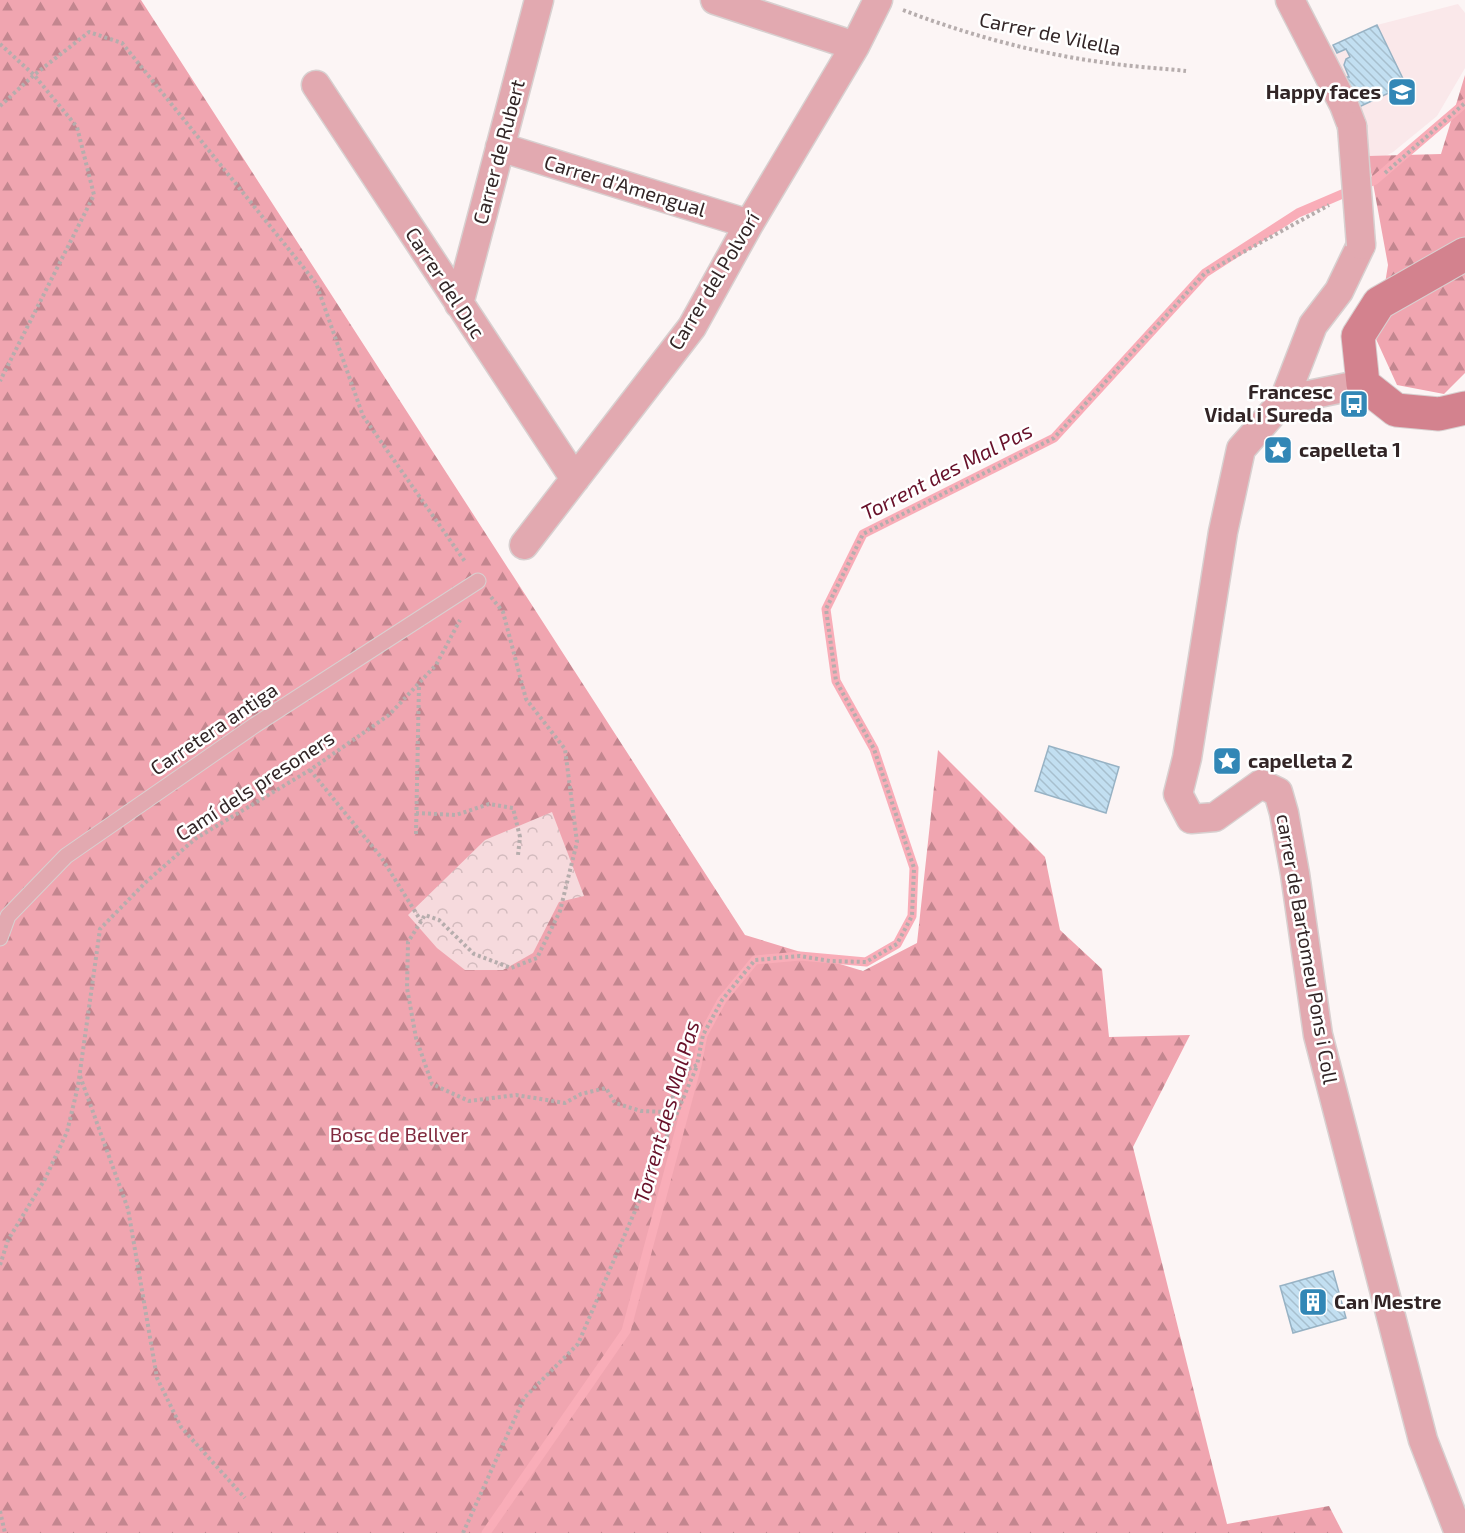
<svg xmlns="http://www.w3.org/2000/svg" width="1465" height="1533" font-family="'Exo 2',sans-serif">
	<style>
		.built { fill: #fae8ea }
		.forest { fill: url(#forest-firs) }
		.park { fill: url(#park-crowns) }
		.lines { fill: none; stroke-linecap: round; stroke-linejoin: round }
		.stream { stroke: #f9adb8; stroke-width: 9 }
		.building { fill: url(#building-back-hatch); stroke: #97b2c4; stroke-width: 1.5 }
		.lane-casing { stroke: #d8d0d0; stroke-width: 17 }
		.street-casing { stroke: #d8d0d0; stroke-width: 31 }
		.secondary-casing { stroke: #d8d0d0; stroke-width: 35 }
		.path { stroke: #b6adad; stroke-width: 4; stroke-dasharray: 3 3; stroke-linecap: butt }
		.lane { stroke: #e2a9b0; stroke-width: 15 }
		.street { stroke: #e2a9b0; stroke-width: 28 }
		.secondary { stroke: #d3828e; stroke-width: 33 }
		.street-bridge-casing { stroke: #d8d0d0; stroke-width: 31; stroke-linecap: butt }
		.street-bridge { stroke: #e2a9b0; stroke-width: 28 }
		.labels { text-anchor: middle; stroke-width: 5; stroke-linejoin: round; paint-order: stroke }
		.street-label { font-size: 20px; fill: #322526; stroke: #fff }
		.poi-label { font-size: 20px; font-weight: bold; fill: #322526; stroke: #fff; text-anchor: start }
		.park-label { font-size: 20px; fill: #812a3e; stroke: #fff }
		.water-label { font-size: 21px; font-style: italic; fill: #68112a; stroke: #fff }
	</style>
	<defs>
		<pattern id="forest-firs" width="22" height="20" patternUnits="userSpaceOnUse" patternTransform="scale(1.5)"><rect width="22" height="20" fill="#f0a5b0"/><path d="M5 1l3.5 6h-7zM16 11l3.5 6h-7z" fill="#c3868f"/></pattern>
		<pattern id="park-crowns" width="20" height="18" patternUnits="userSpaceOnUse" patternTransform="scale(1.5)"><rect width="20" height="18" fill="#f6dadd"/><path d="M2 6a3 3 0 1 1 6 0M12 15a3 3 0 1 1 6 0" fill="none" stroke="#d3bbbe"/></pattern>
		<pattern id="building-back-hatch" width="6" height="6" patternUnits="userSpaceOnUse" patternTransform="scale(1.5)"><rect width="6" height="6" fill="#c2dff1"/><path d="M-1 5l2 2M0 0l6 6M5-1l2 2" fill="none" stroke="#a7bfce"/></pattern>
	</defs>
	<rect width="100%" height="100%" fill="#fcf5f5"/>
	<!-- built -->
	<path class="built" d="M1458,4l7,9v55l-28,48 -44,36 -27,15 -20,-90 -15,-31 46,-21z"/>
	<!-- forest -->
	<path class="forest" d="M0,0h141l604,935 118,36 54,-28 21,-193 107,107 15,73 42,39 7,68 81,-2 -57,112 94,377 102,-18 14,27h-1343z
		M1465,75v298l-21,21 -47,-9 -21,-46 12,-74 -20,-109 73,-2z"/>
	<!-- park -->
	<path class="park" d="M552,812l32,84 -25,6 -26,51 -30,17h-38l-28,-22 -29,-33 77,-75z"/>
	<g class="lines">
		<!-- stream -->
		<path class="stream" d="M486,1533l140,-202 71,-266 6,-30 19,-35 33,-40 45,-4 66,6 31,-18 15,-28 2,-48 -40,-119 -38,-68 -10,-72 37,-75 191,-96 151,-165 93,-60 77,-33 90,-77"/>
	</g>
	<!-- building -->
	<path class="building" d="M1377,25l29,60 -47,22 -13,-30h3l-5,-12 2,-6 4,-2 -4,-8 -9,4 -4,-8z
		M1049,746l70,21 -13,46 -71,-22z
		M1333,1271l13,47 -53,15 -13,-47z"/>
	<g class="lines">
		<!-- lane casing -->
		<g class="lane-casing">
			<path id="lane" d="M0,938l8,-22 58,-60 189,-131 223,-144"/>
		</g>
		<!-- street casing -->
		<g class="street-casing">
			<path id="street" d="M715,0l140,46
				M1290,0l54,105 8,21
				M316,85l259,394
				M500,147l249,77
				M459,304l80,-304
				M1363,384l-79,16 -43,49 -18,83 -36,226 -9,36 13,25 24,-2 46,-33 17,8 6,21 11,61 23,161 105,405 36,93
				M1284,400l29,-75 26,-34 22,-46
				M524,545l168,-218 57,-103 106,-178 23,-46"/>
		</g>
		<!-- secondary casing -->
		<g class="secondary-casing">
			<path id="secondary" d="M1465,254l-86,49 -21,33 5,48 33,26 43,4 26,-6"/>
		</g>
		<!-- path -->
		<path class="path" d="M903,10c65,25 135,44 205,53 26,4 52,5 78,8
			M0,44l34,31 43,52 17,68 -94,186
			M0,106l34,-31 55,-43 33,11 194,240 47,133 103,147
			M1385,173l80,-70
			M491,597l12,15 23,87 39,50 12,93 -17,69 -23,47 -26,10 -37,-14 -35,-34 -14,-5 -17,27 -1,46 9,50 16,46 37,17 47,-6 49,8 16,-9 25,-6 9,15 26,8 27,1 12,-39 17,-8 6,-30 19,-35 33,-40 45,-4 30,5 36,1 31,-18 15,-28 2,-48 -40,-119 -38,-68 -10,-72 37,-75 191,-96 151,-165 124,-68
			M310,770l71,87 40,64
			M416,813l40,2 33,-11 24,4 7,29 -2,18
			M416,834l3,-150
			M80,1076l48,133 29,169 24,49 64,71
			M0,1265l8,-25 37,-61 22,-47 11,-46 22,-157 46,-47 49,-43 115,-69 79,-55 47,-50 24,-45
			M0,1511l5,22
			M463,1533l61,-135 54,-54 119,-278"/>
		<!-- lane -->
		<use href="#lane" class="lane"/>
		<!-- street -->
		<use href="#street" class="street"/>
		<!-- secondary -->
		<use href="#secondary" class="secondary"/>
		<!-- street-bridge casing -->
		<g class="street-bridge-casing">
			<path id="street-bridge" d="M1352,126l9,119"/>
		</g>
		<!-- street-bridge -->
		<use href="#street-bridge" class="street-bridge"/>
	</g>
	<!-- icons -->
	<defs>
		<g id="school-square" transform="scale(1.5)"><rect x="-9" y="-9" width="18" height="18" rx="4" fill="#3287b6" stroke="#fff"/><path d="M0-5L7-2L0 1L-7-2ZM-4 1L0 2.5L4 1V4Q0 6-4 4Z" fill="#fff"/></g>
		<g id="bus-square" transform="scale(1.5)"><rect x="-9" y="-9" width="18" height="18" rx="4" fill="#3287b6" stroke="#fff"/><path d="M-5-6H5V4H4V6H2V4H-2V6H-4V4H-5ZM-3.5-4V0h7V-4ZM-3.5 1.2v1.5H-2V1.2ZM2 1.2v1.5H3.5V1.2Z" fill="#fff"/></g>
		<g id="sight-square" transform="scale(1.5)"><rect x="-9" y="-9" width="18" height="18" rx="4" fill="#3287b6" stroke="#fff"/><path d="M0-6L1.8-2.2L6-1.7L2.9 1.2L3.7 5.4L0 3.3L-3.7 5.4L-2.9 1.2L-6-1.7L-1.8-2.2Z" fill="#fff"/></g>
		<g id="building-square" transform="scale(1.5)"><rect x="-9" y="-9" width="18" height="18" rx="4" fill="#3287b6" stroke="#fff"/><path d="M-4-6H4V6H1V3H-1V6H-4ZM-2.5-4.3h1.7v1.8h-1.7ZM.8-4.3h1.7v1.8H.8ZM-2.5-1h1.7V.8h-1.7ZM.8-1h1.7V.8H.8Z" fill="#fff"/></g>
	</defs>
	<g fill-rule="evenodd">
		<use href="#school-square" x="1402" y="92"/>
		<use href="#bus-square" x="1354" y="404"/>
		<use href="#sight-square" x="1278" y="450"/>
		<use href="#sight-square" x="1227" y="761"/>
		<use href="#building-square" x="1313" y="1302"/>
	</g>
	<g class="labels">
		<!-- street labels -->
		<g class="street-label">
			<text transform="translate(1050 34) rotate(12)" y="7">Carrer de Vilella</text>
			<text transform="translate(499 152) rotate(-75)" y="7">Carrer de Rubert</text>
			<text transform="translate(625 186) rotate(17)" y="7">Carrer d'Amengual</text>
			<text transform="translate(714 281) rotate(-59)" y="7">Carrer del Polvorí</text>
			<text transform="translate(445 283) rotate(57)" y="7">Carrer del Duc</text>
			<text transform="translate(214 729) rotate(-34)" y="7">Carretera antiga</text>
			<text transform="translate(255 786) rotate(-33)" y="7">Camí dels presoners</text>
			<text transform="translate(1307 949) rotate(80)" y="7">carrer de Bartomeu Pons i Coll</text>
		</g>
		<!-- poi labels -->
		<g class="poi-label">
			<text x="1381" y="99" text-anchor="end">Happy faces</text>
			<text x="1333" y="399" text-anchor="end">Francesc<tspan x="1333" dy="23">Vidal i Sureda</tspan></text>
			<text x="1299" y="457">capelleta 1</text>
			<text x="1248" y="768">capelleta 2</text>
			<text x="1334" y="1309">Can Mestre</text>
		</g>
		<!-- park labels -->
		<g class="park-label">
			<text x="399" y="1142">Bosc de Bellver</text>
		</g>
		<!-- water labels -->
		<g class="water-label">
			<text transform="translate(947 472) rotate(-27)" y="7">Torrent des Mal Pas</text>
			<text transform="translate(667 1112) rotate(-74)" y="7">Torrent des Mal Pas</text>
		</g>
	</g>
</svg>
